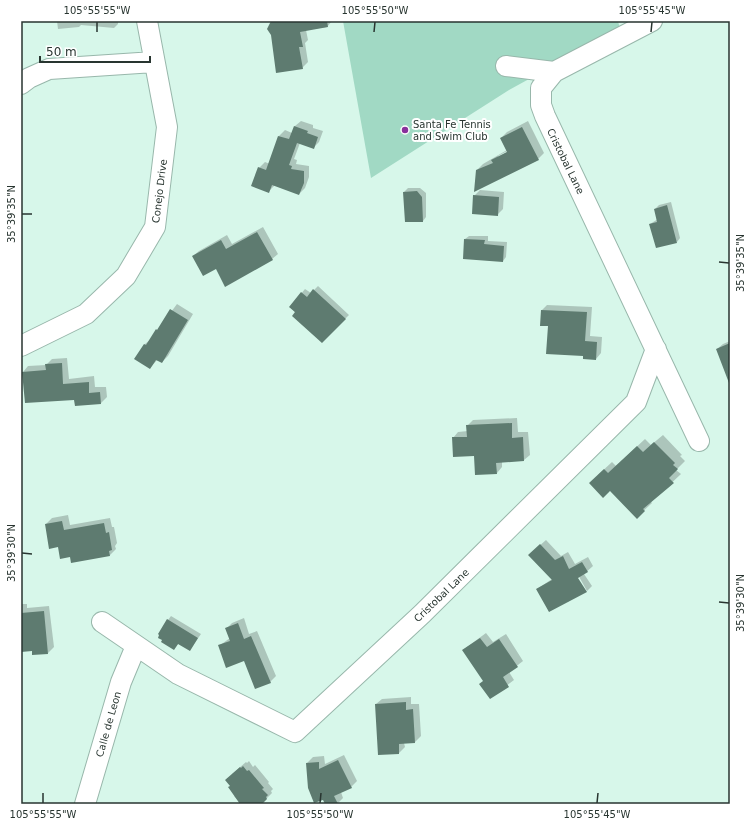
<svg xmlns="http://www.w3.org/2000/svg" width="751" height="825" font-family="'DejaVu Sans',sans-serif">
	<style>
		.green { fill: #a1d9c4 }
		.shadow { fill: #0003; fill-rule: evenodd }
		.building { fill: #5e7b70 }
		.lines { fill: none; stroke-linecap: round; stroke-linejoin: round }
		.minor-casing { stroke: #98b7ab; stroke-width: 22 }
		.minor { stroke: #fff; stroke-width: 20 }
		.ticks { fill: none; stroke: #283530; stroke-width: 1.5 }
		.poi-dot { fill: #89309c; stroke: #fff; stroke-width: 1.5 }
		.labels { text-anchor: middle; stroke-width: 4; stroke-linejoin: round; paint-order: stroke }
		.poi-label { font-size: 10px; fill: #283530; stroke: #fff; text-anchor: start }
		.street-label { font-size: 10px; fill: #283530; stroke: #fff }
		.neatline { fill: none; stroke: #283530; stroke-width: 1.5 }
		.ticks-label { font-size: 10px; text-anchor: middle; fill: #283530 }
	</style>
	<rect width="100%" height="100%" fill="#d7f7ea"/>
	<!-- green -->
	<path class="green" d="M343,21h275l2,8 -111,61 -138,88z"/>
	<!-- shadow -->
	<path class="shadow" d="M57,21h61v3l-4,4 -33,-3 -2,2 -21,2z
		M272,21h60l-5,6 -21,3 2,10 -3,3 3,19 -6,6 -30,-33z
		M301,121l12,4v3l10,3 -4,11 -6,6 -13,-5 -6,16 3,1 -1,4 13,2v11l-4,11 -6,6 -24,-9 -6,6 -10,-23 6,-6 5,2 9,-28 6,-6 7,3 3,-7z
		M528,121l16,32 -6,6 -61,11 6,-6 24,-14 -6,-12 6,-6zM511,149l-13,9v-2z
		M408,188h12l6,5v24l-3,4 -19,-29z
		M480,190l24,2 -1,17 -6,6 -23,-19z
		M671,202l9,36 -3,4 -27,-18 8,-5 -3,-10 4,-4z
		M263,227l15,27 -6,5 -56,9 -23,-12 6,-5 28,-16 5,9z
		M469,236h19v5l19,1 -1,15 -3,4 -38,-22z
		M318,286l31,29 -27,27 -32,-35 15,-18 6,4z
		M177,304l16,10 -25,42 -6,6 -4,-3 -8,9 -14,-9 9,-15 6,-5z
		M547,305l45,2 -2,29 12,1 -1,16 -5,6 -12,-4 -35,-30 -7,-15z
		M730,341v40l-13,-32 6,-5z
		M67,358l2,21 25,-3 1,11h11l1,10 -6,6 -26,-5 -52,-26 5,-6 18,-1 6,-6z
		M517,418l1,14h10l2,23 -6,5 -22,2v5l-5,6 -44,-35 5,-6 10,-1 -1,-5 6,-6z
		M663,435l19,20 -2,1 5,5 -9,9 5,4 -18,17 -13,10 2,2 -15,14 -39,-42 14,-13 4,4 29,-27 6,6z
		M68,515l2,10 40,-7 2,9h2l3,16 -2,3 1,3 -6,6 -38,7 -1,-6 -12,-10 -13,-22 6,-6z
		M546,540l15,16 7,-4 7,12 13,-7 5,9 -9,8 8,12 -5,5 -10,-18 -2,1 10,17h2l-38,20 -12,-22 15,-10 -23,-24z
		M21,604h6v4l22,-2 5,41 -6,6 -15,-3 -12,1z
		M171,616l30,18 -11,16 -11,-7 -5,6 -11,-9 5,-20z
		M244,618l5,16 8,-3 19,45 -6,6 -25,-23 -26,-13 11,-8 -4,-9 6,-6z
		M486,633l7,9 13,-8 17,27 -14,11 5,8 -24,18 -6,-17 -21,-31z
		M411,697v7h8l2,32 -6,6 -11,1 1,4 -6,6 -23,-49 6,-5z
		M344,755l13,26 -6,6 -10,5 2,6 -5,5 -12,1 -19,-41 6,-6 11,-1 1,8z
		M249,761l4,6 2,-2 14,17 -1,1 5,6 -2,2 1,2 -11,11h-20l-7,-8 2,-1 -5,-10 1,-11 14,-12 1,1z"/>
	<!-- building -->
	<path class="building" d="M271,21h56l1,6 -28,5 3,15h-4l4,22 -27,4 -5,-38 -4,-6z
		M294,126l14,5 -1,2 11,4 -4,12 -17,-6 -8,22 3,1 -1,3 13,2v12l-5,12 -27,-10 -3,8 -18,-7 7,-19 8,3 12,-34 11,3z
		M522,127l17,33 -65,32 2,-22 17,-7 -2,-3 16,-8 -7,-14z
		M417,191l5,6 1,25h-18l-2,-30z
		M473,195l26,2 -1,19 -26,-2z
		M667,205l10,38 -21,5 -7,-24 8,-2 -3,-13z
		M257,232l16,28 -48,27 -9,-18 -13,7 -11,-20 29,-16 5,9z
		M464,239l21,1 -1,4 20,2 -1,16 -40,-3z
		M313,289l33,30 -24,24 -30,-27 3,-4 -6,-5 12,-15 6,5z
		M170,309l18,11 -26,43 -6,-3 -6,9 -16,-10 10,-15 2,1 10,-16 1,1z
		M541,310l46,2 -2,29 12,1 -1,18 -13,-1v-3l-37,-2 2,-28h-8z
		M730,343v40h-1l-13,-34z
		M62,363l1,21 26,-2v11l11,-1 1,12 -26,2 -1,-6 -49,3 -3,-31 24,-2 -1,-6z
		M512,423v15l11,-1 1,24 -28,2 1,11 -22,1 -1,-19 -21,1 -1,-20h15l-1,-12z
		M654,442l21,21 -2,2 5,4 -9,9 5,5 -31,26 2,2 -8,8 -27,-28 -7,7 -14,-15 15,-14 4,4 29,-27 6,6z
		M62,521l2,9 40,-7 2,10 3,-1 3,18 -3,1 1,5 -39,7 -1,-6 -10,2 -2,-12 -9,2 -4,-25z
		M540,544l15,16 8,-4 6,13 13,-7 6,10 -10,6 9,14 -38,20 -13,-23 16,-9 -24,-25z
		M44,611l4,43 -16,1v-4l-11,1v-39z
		M167,619l31,19 -8,13 -12,-7 -4,6 -13,-8 1,-2 -4,-2 1,-3 -1,-1z
		M238,623l6,16 7,-3 20,47 -16,6 -11,-28 -18,7 -8,-23 12,-4 -5,-13z
		M480,638l7,9 12,-8 19,28 -15,10 6,10 -19,12 -11,-15 4,-3 -21,-31z
		M406,702v8l7,-1 2,34 -16,1v10l-21,1 -3,-51z
		M338,760l14,28 -18,8 4,8h-13l-2,-4 -9,3 -6,-15 -2,-25 13,-1v7z
		M243,766l4,5 2,-1 15,18 -2,1 6,6 -2,2 1,2 -5,5h-22l-12,-17 2,-1 -5,-6 15,-13 1,1z"/>
	<g class="lines">
		<!-- minor casing -->
		<g class="minor-casing">
			<path id="minor" d="M652,21l-98,51 -13,16v17l4,11 154,325
				M506,66l48,6
				M21,84l8,-6 20,-9 105,-7
				M21,346l65,-32 40,-38 29,-49 12,-100 -20,-106
				M102,622l76,52 117,58 127,-118 214,-212 20,-53
				M85,804l36,-122 15,-36"/>
		</g>
		<!-- minor -->
		<use href="#minor" class="minor"/>
	</g>
	<!-- ticks -->
	<path class="ticks" d="M97,32v-10M374,32l1,-10M651,32l1,-10M22,214h10M719,262l10,1M22,553l10,1M719,602l10,1M43,803v-10M320,803l1,-10M597,803l1,-10"/>
	<!-- markers -->
	<circle class="poi-dot" cx="405" cy="130" r="4"/>
	<g class="labels">
		<!-- poi labels -->
		<g class="poi-label">
			<text x="413" y="128">Santa Fe Tennis<tspan x="413" dy="12">and Swim Club</tspan></text>
		</g>
		<!-- street labels -->
		<g class="street-label">
			<text transform="translate(566 161) rotate(64)" y="4">Cristobal Lane</text>
			<text transform="translate(159 191) rotate(-83)" y="4">Conejo Drive</text>
			<text transform="translate(441 595) rotate(-44)" y="4">Cristobal Lane</text>
			<text transform="translate(108 724) rotate(-74)" y="4">Calle de Leon</text>
		</g>
	</g>
	<!-- border -->
	<rect width="751" height="825" fill="none" stroke="#ffffff" stroke-width="44"/>
	<!-- scale -->
	<path d="M40 56v6h110v-6" fill="none" stroke="#283530" stroke-width="2"/>
	<text x="46" y="56" font-size="12" fill="#283530" stroke="#ffffff" stroke-width="3" paint-order="stroke">50 m</text>
	<rect x="22" y="22" width="707" height="781" class="neatline"/>
	<g class="ticks-label">
		<text x="97" y="14">105°55'55"W</text>
		<text x="375" y="14">105°55'50"W</text>
		<text x="652" y="14">105°55'45"W</text>
		<text transform="translate(11 214) rotate(-90)" y="4">35°39'35"N</text>
		<text transform="translate(740 263) rotate(-90)" y="4">35°39'35"N</text>
		<text transform="translate(11 553) rotate(-90)" y="4">35°39'30"N</text>
		<text transform="translate(740 603) rotate(-90)" y="4">35°39'30"N</text>
		<text x="43" y="818">105°55'55"W</text>
		<text x="320" y="818">105°55'50"W</text>
		<text x="597" y="818">105°55'45"W</text>
	</g>
</svg>
